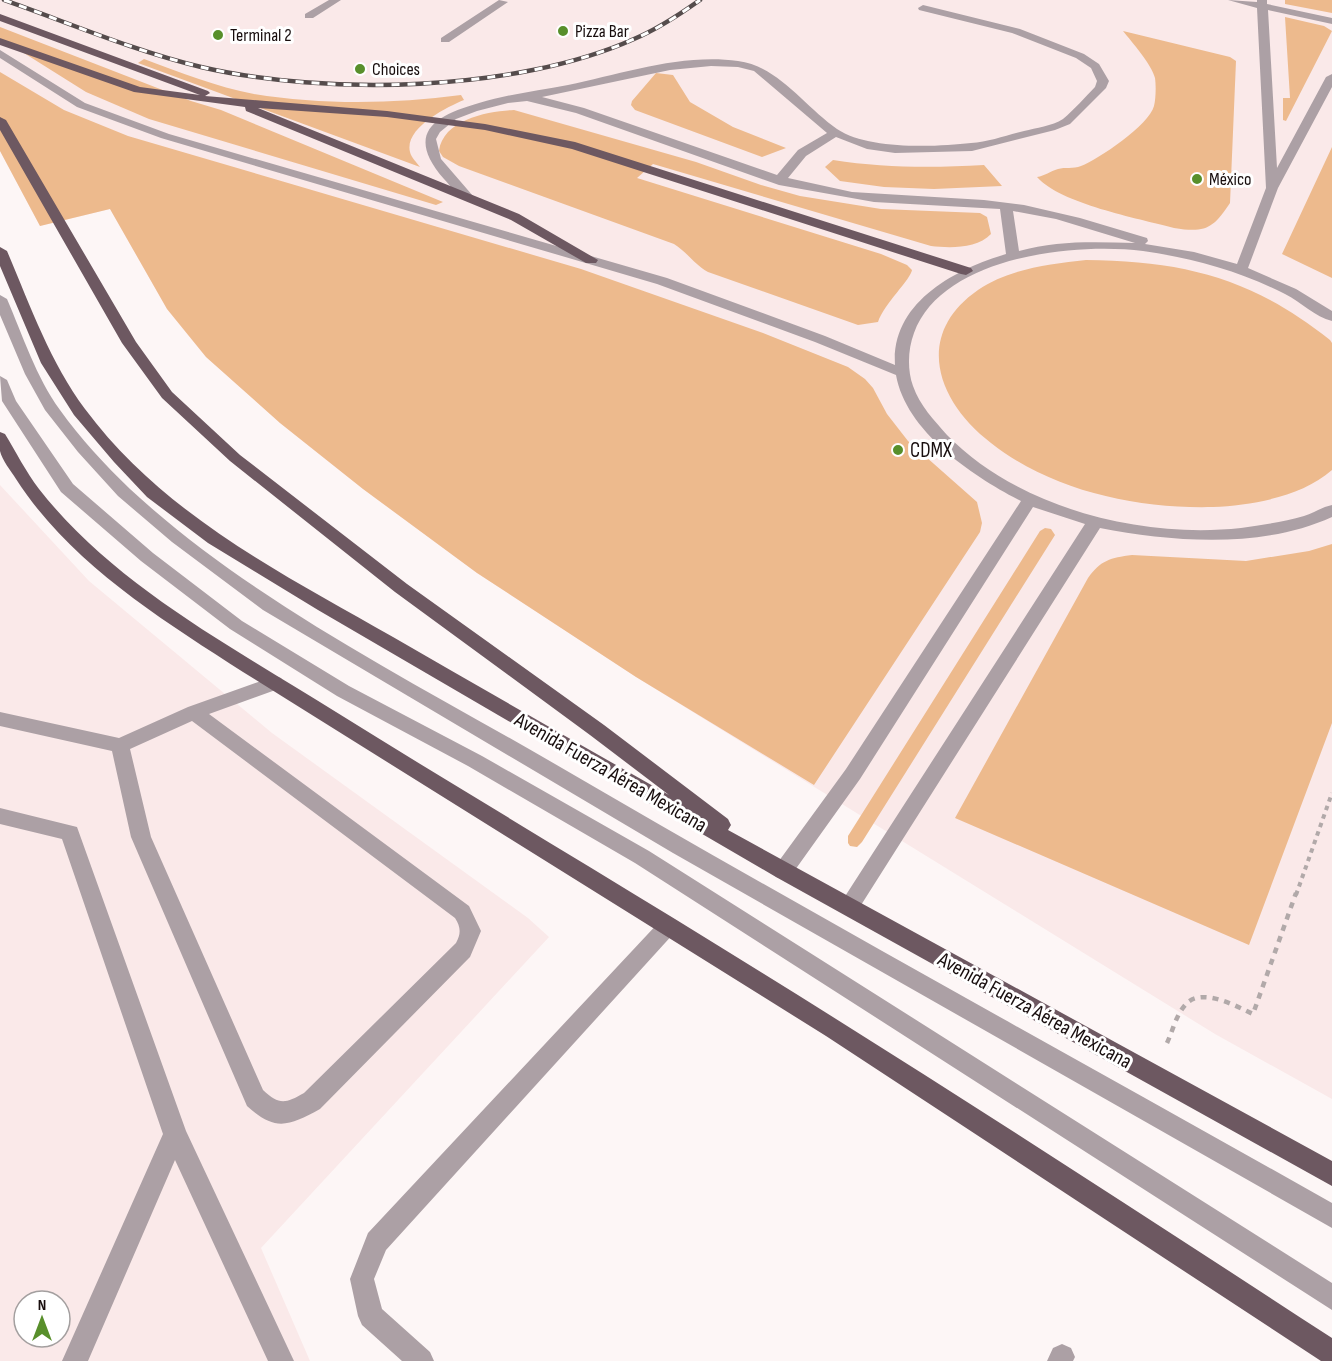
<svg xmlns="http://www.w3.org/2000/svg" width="1332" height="1361" font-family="'Sofia Sans Condensed',sans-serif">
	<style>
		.built { fill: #fae9e9; fill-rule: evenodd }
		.green { fill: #edba8d }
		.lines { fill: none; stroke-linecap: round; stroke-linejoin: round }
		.path-far1 { stroke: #b1a9a9; stroke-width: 4; stroke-dasharray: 4.5 4.5; stroke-linecap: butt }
		.path { stroke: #b1a9a9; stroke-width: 4.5; stroke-dasharray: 6 6; stroke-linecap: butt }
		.minor { fill: #aca0a5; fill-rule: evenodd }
		.major { fill: #6d5861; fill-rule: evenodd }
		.rail-casing { stroke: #554c4c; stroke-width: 4.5 }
		.rail { stroke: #fff; stroke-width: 3; stroke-dasharray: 8; stroke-linecap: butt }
		.poi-dot { fill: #588f2b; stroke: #fff; stroke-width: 2 }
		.labels { text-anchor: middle; stroke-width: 6; stroke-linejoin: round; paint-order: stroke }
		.far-poi-label { font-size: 18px; fill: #180e0e; stroke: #fff; text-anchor: start }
		.poi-label { font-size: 21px; fill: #180e0e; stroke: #fff; text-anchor: start }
		.street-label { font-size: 21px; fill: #180e0e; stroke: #fff }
	</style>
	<rect width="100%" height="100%" fill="#fdf6f6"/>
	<!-- built -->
	<path class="built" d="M0,0h1332v1099l-117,-65 -579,-357 -159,-104 -114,-84 -83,-66 -74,-66 -39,-48 -57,-100 -70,17 -40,-75z
		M0,485l89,96 183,152 256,185 21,19 -288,311 49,113h-310zM24,1301h36v36h-36z"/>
	<!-- green -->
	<path class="green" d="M1285,0h47v13l-47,-9z
		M1285,17l39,9 8,5 -46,90 -3,-1v-22h7z
		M0,27l191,74 30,9 222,92 -7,3 -287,-86 -63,-27 -86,-54z
		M1123,31l107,26 6,4 -6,142c-17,26 -25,30 -56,25 -37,-10 -113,-24 -137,-51 8,-1 13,-6 21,-8 7,-2 15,0 23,-3 18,-7 68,-41 73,-60 2,-8 2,-21 1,-28 -3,-13 -23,-36 -32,-47z
		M144,59c35,13 73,28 110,35 68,11 139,10 207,1l3,5c-17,7 -60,28 -54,52 1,5 7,11 10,15l-282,-104z
		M0,72l64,38 64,26 453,133 182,64 85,34 17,12 8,9 14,26 21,27 69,61 5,21 -2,9 -166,253 -178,-108 -159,-104 -114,-84 -83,-66 -74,-66 -39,-48 -57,-100 -70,17 -40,-75z
		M656,73l17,2 17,27 43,25 53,21 -24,9 -127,-47 -4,-5 1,-4z
		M514,110l182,52 65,23 39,11 81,13 99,4 7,4 4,17c-14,15 -42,14 -60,12l-278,-82 -16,14 244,76 26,11 5,5c-1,9 -28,34 -34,52l-20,3 -150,-53c-13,-7 -21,-20 -34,-28l-215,-78 -16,-9 -4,-6c4,-32 50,-40 75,-41z
		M1332,147v131l-50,-24z
		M833,160c51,8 100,8 151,5l18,21 -68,3 -50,-2 -44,-6 -15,-14z
		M1086,260c98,1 166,18 244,80l2,3v127c-31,27 -79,35 -119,37 -76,2 -161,-16 -222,-64 -54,-41 -78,-108 -13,-153 31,-21 71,-26 108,-30z
		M1045,528l6,1 4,6 -193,307 -5,5 -7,-1 -2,-3v-7l192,-305z
		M1332,544v179l-83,222 -294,-127 133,-240c13,-18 22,-20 44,-23l114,6 63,-10z"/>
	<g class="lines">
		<!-- path-far1 -->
		<path class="path-far1" d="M1296,895l36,-102"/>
		<!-- path -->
		<path class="path" d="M1167,1043c6,-13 9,-28 19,-39 16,-17 50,2 67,10l43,-121"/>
		<!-- minor -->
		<path class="minor" d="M329,0h12l-28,18h-8v-4z
			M499,0l9,2 -59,40h-8v-4z
			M1228,0l29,2v-2h10v4l65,14v6l-64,-14 9,158 49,-91 6,-3v13l-54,101 -30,80 48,21 36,22v10c-17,-4 -31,-19 -47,-27 -45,-23 -93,-36 -142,-43 -69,-9 -201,6 -229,82 -6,16 -7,36 -1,53 7,20 21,34 34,49 71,73 194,104 294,93 21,-3 43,-6 63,-12 10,-3 18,-9 28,-11v12c-70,32 -159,25 -232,11l-244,385 -7,3 -7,-3 -3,-6 3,-6 243,-377 -52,-17 -173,272 -70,98 -7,2 -7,-2 -3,-6 3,-6 70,-96 175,-268c-47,-24 -115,-69 -125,-126l-81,-33 -158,-58 -496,-146 -84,-31 -77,-49v-8l85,53 84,31 498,144 158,58 70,29c-4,-63 61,-96 111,-111l-6,-45 -126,-7 -95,-17 -203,-72 -49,-12 -19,2 -31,8 -21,8 -16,13 -4,7 5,20 32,37 -6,4c-9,-3 -17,-15 -23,-21 -39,-45 -11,-63 35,-76 29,-9 59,-12 89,-18 53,-11 114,-32 170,-24 40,5 67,46 99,68 31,21 98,18 134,14 18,-1 36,-8 53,-12 12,-3 28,-5 39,-12 11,-9 22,-22 32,-32l2,-6 -6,-13 -15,-10 -64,-25 -93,-23 -1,-2 5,-3 97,24 64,25 15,10 10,17 -3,7 -36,36 -15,6 -83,21 -77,2 -28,-4 -31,-12 -30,19 -18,22 64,14 132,8 40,5 56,13 67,20 1,3 -3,3 49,8 43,12 29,-76 -9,-180zM711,66l27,1 16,4 73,62 -29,17 -21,25 -193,-67 -42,-11 128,-27zM1013,211l43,8 79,24c-39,-1 -78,-3 -116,8z
			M0,295l7,4c16,37 29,78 53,111 20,28 45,55 70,79 122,113 282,192 425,275 257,150 518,293 777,439v25l-659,-375 -410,-243 -91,-68 -54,-46 -40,-44 -33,-42 -20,-36 -25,-59z
			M0,376l7,4 9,21 57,83 80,69 89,68 107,65 133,70 167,95 683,432v27l-697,-447 -167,-97 -131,-70 -107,-67 -89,-68 -80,-69 -59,-91z
			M275,676l6,2 3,5 -3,5 -72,26 260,192 12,25 -11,26 -150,152c-31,17 -45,23 -73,-3l-116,-269 -19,-86 -112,-25v-14l119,26 69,-31zM192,721l263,197c6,9 6,16 1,25l-152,150c-19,11 -25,12 -41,-3l-112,-253 -21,-88z
			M0,808l77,19 109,304 108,230h-26l-93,-201 -87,201h-26l101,-227 -101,-295 -62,-15z
			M668,917l7,3 3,6 -3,6 -289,318 -12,29 8,30 48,43 4,9h-32l-40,-36 -4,-9 -8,-37 18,-46 293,-313z
			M1062,1344l9,4 4,9 -2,4h-26l6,-13z"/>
		<!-- major -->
		<path class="major" d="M0,14l208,77 2,2 -5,3 182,15 98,13 90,18 396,126 2,3 -7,4 -5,-1 -389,-125 -87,-19 -98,-13 -129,-9 261,106 79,46 -2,3h-10l-75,-43 -265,-109 -1,-4 -111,-15 -134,-47v-7l140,49 60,8 -200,-74z
			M0,117l6,3 130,222 36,50 68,63 167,129 197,141 124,94 3,6 -3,5 604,331v25l-556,-309 -458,-267 -110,-67 -61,-46 -33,-35 -40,-47 -33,-52 -41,-97v-19l7,4c23,54 43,111 78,158 78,105 197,165 308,228 92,53 184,106 276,158l-79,-60 -195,-143 -165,-131 -68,-63 -40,-55 -122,-213z
			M0,432l5,2c11,18 21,38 34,55 77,98 194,158 297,223 112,70 227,138 339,207 222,136 439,277 657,419v23h-11l-495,-325 -583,-364c-82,-53 -173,-109 -227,-193 -5,-8 -14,-19 -16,-28 0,-6 0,-13 0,-19z"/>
		<!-- rail casing -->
		<g class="rail-casing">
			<path id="rail" d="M4,0c65,23 130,51 197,67 125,29 315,25 433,-28 24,-10 45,-24 66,-39"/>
		</g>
		<!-- rail -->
		<use href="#rail" class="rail"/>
	</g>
	<!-- markers -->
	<g class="poi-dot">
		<circle cx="563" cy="31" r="6"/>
		<circle cx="218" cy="35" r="6"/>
		<circle cx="360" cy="69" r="6"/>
		<circle cx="1197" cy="179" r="6"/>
		<circle cx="898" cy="450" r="6"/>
	</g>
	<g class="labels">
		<!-- far-poi labels -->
		<g class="far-poi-label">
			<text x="575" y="37">Pizza Bar</text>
			<text x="230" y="41">Terminal 2</text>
			<text x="372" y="75">Choices</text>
			<text x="1209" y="185">México</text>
		</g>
		<!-- poi labels -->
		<g class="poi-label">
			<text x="910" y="457">CDMX</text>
		</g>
		<!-- street labels -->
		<g class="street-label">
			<text transform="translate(611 772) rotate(30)" y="7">Avenida Fuerza Aérea Mexicana</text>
			<text transform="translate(1035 1010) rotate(29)" y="7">Avenida Fuerza Aérea Mexicana</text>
		</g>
	</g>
	<!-- north arrow -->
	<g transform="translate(42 1319)"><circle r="28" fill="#ffffff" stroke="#a39f9f" stroke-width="1.5"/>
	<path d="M0-4.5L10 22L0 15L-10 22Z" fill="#588f2b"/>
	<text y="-9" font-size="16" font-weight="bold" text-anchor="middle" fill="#180e0e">N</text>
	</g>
</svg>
